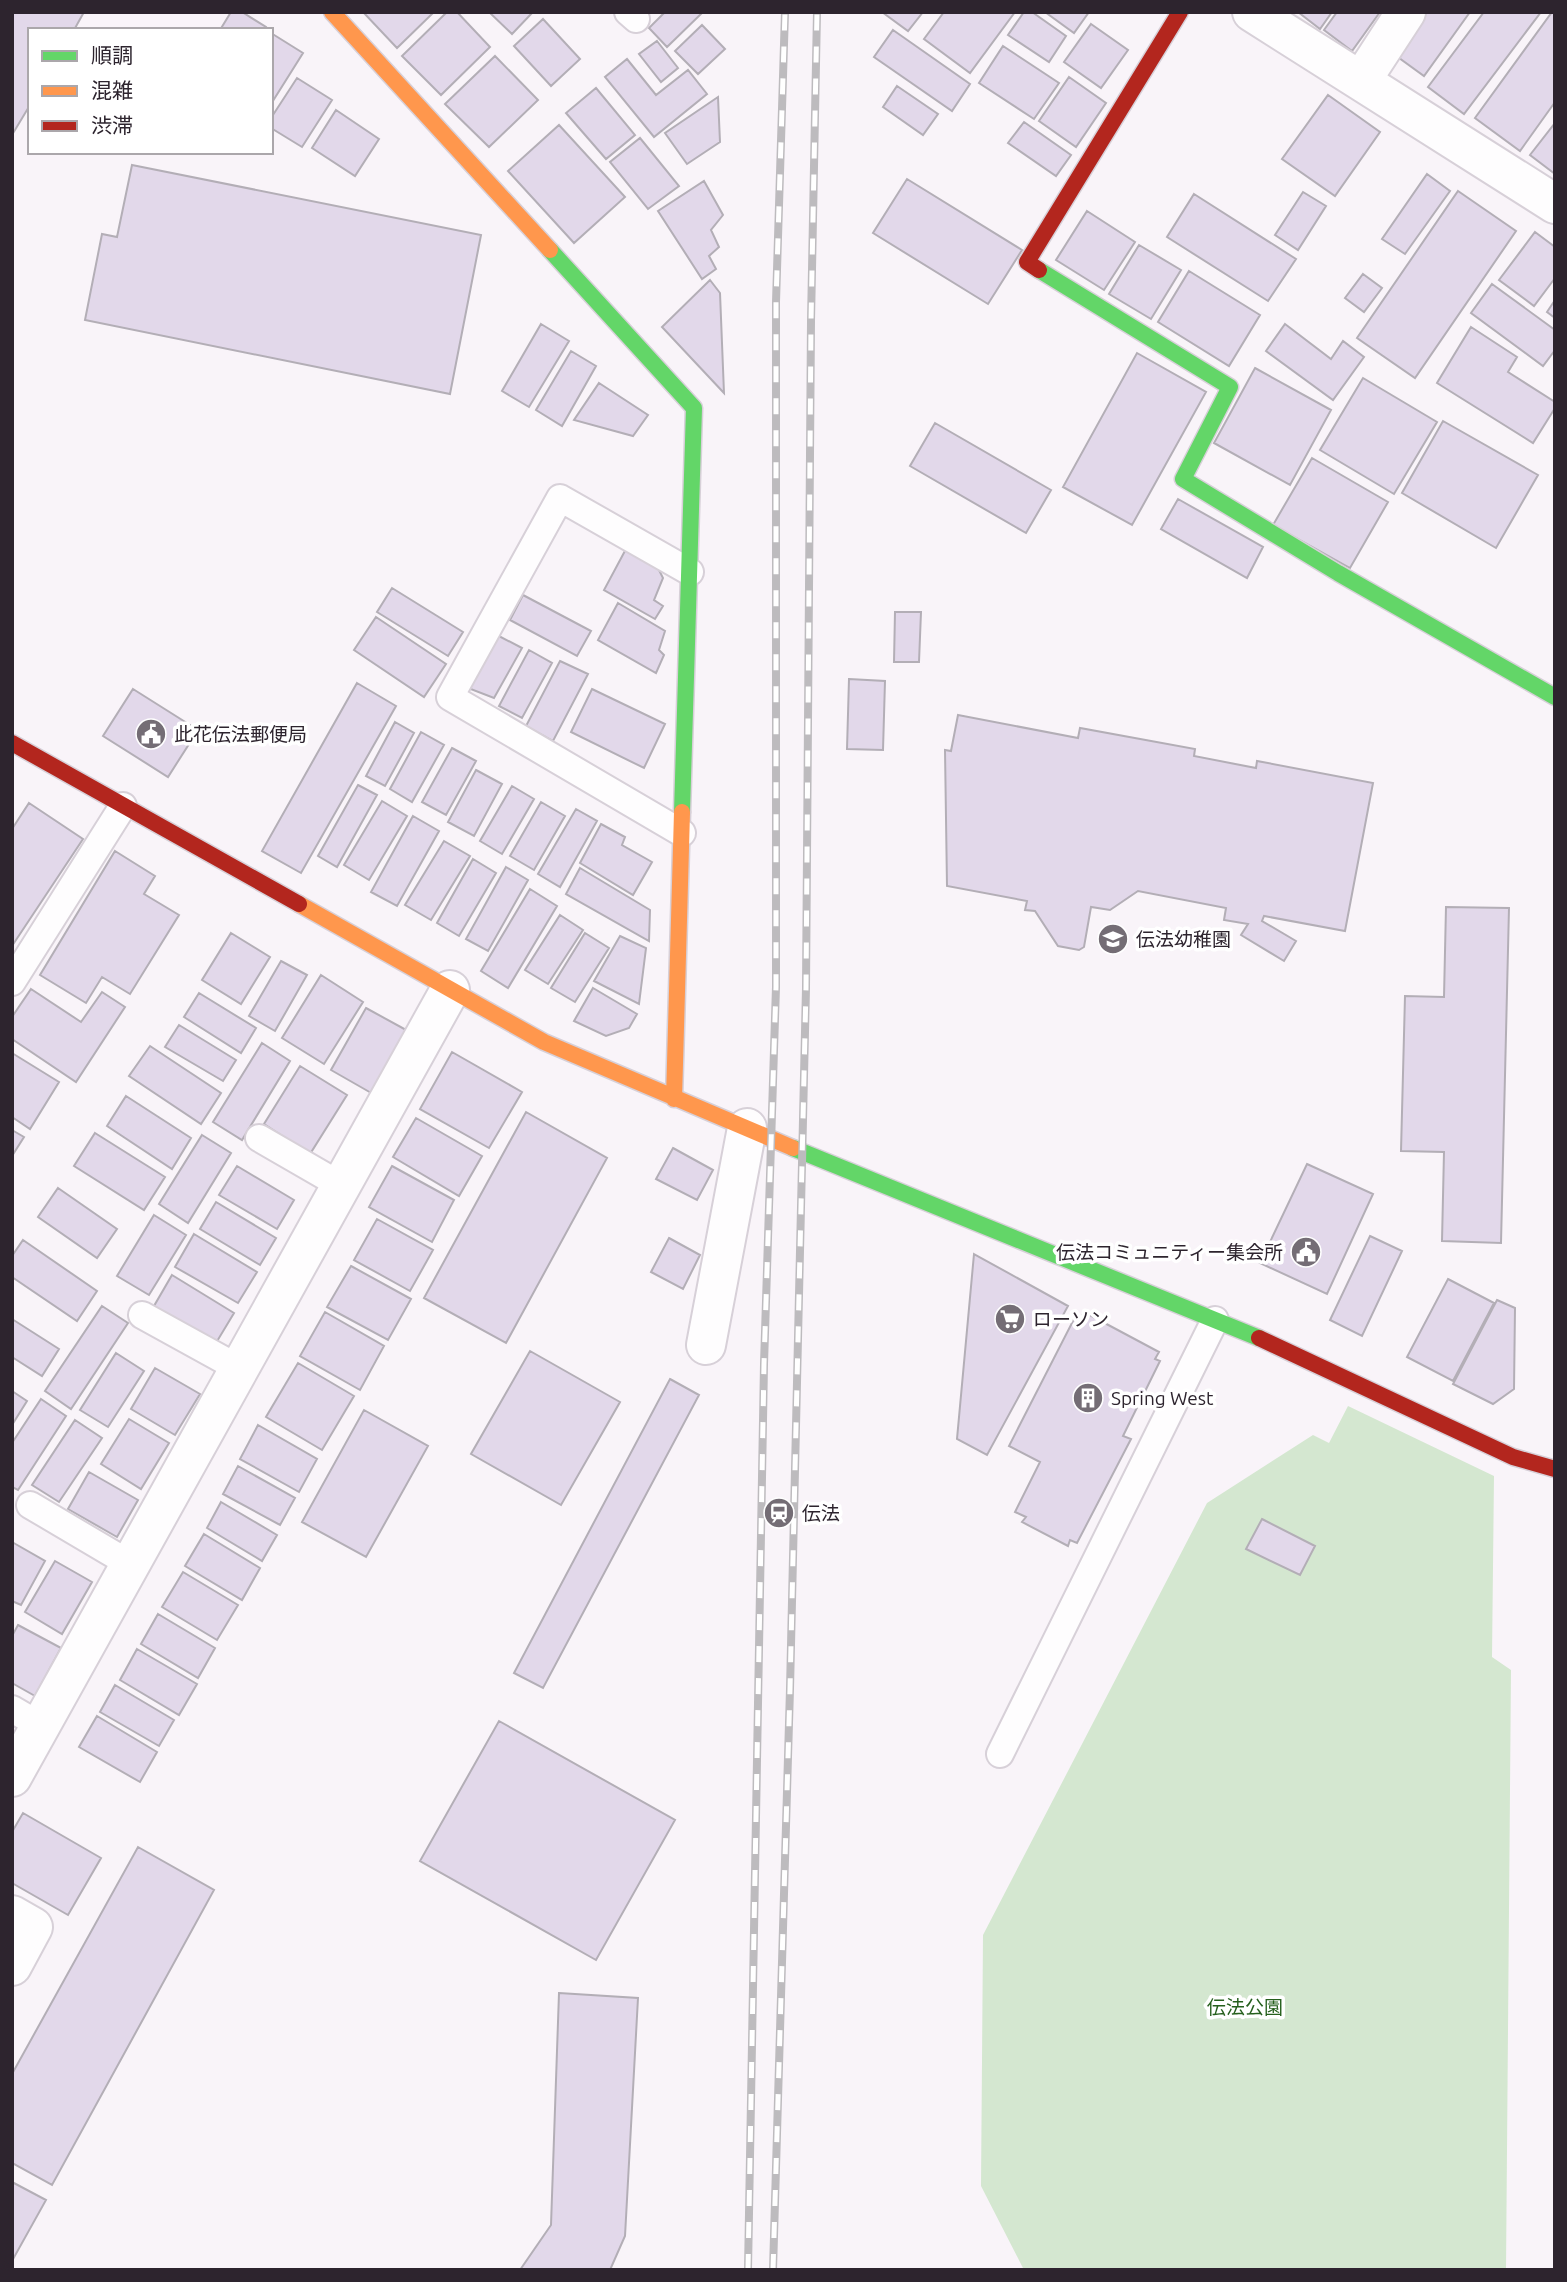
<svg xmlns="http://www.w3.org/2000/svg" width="1567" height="2282" font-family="Ubuntu,'Noto Sans JP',sans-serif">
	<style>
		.green { fill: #d4e7d0 }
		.building { fill: #e2d8ea; stroke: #b3aeb6; stroke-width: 2 }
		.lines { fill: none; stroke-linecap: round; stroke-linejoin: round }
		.lane-casing { stroke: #d7d0d8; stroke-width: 30 }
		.street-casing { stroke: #d7d0d8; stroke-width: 42 }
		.fast-casing { stroke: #d7d0d8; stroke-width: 19 }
		.slow-casing { stroke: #d7d0d8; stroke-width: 19 }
		.jam-casing { stroke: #d7d0d8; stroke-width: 19 }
		.lane { stroke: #fefdfe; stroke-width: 26 }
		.street { stroke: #fefdfe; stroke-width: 38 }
		.fast { stroke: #63d668; stroke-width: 16 }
		.slow { stroke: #ff974d; stroke-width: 16 }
		.jam { stroke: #b3261e; stroke-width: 16 }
		.rail-casing { stroke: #bdbbbe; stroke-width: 8 }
		.rail { stroke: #fff; stroke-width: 5; stroke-dasharray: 16; stroke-linecap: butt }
		.labels { text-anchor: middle; stroke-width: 7; stroke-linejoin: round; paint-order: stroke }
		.poi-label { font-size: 19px; fill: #2d242e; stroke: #fff; text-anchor: start }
		.park-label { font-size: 19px; fill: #255f1c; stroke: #fff }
	</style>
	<rect width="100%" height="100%" fill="#f9f4f9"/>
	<!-- green -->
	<path class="green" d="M1348,1406l146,70 -2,181 19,13 -5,600h-482l-43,-84 2,-251 224,-432 106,-68 16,8z"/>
	<!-- building -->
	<path class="building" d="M12,12h72l-10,18h-44v75l-18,30z
		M231,12h11l24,15 -1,3h-45z
		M363,12h71l-37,36z
		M447,12h10l33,35 -49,48 -39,-39z
		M489,12h44l-21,22z
		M665,12h38l-36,35 -18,-19z
		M882,12h41l-15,19z
		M944,12h71l-45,61 -46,-34z
		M1024,12h8l34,24 -17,26 -41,-27z
		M1045,12h44l-15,21z
		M1298,12h34l-12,17z
		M1337,12h43l-28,39 -28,-21z
		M1427,12h43l-46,64 -29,-21z
		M1484,12h57l-77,102 -36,-27z
		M1552,12h3v90l-35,49 -45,-33z
		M543,19l37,40 -29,27 -37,-40z
		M1091,24l37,26 -27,38 -37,-26z
		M702,25l23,24 -27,25 -23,-23z
		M893,30l77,54 -18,27 -78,-54z
		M271,33l32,20 -32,51z
		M657,41l21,27 -17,14 -22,-28z
		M1003,46l56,37 -25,36 -55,-36z
		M495,56l43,44 -49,47 -44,-43z
		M627,59l29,36 32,-25 19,24 -53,43 -49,-60z
		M1069,77l37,26 -30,44 -37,-26z
		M297,78l35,22 -30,47 -31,-19v-10z
		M897,86l41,28 -15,21 -40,-28z
		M596,88l39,47 -29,24 -40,-46z
		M1328,95l52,37 -45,64 -53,-37z
		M718,97l2,45 -33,22 -22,-31z
		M336,110l43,29 -24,37 -43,-28z
		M1024,122l47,33 -15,21 -48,-33z
		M1555,123v51l-25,-19z
		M559,125l66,72 -51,46 -66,-72z
		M640,138l39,48 -31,23 -38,-47z
		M132,165l349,70 -31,159 -365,-74 17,-86 15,3z
		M1427,174l23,17 -45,63 -23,-15z
		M907,179l115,71 -34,54 -115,-71z
		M704,181l19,34 -12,15 8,17 -10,9 7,13 -14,10 -44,-68z
		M1458,191l58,40 -101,147 -58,-40z
		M1303,192l23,14 -28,44 -23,-15z
		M1194,194l102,65 -28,42 -101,-64z
		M1087,211l48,31 -31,48 -48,-30z
		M1535,232l20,15v31l-21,28 -35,-26z
		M1139,245l42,25 -30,49 -42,-25z
		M1189,271l71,44 -31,51 -71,-44z
		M1363,274l19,14 -18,24 -19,-14z
		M710,280l10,13 4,100 -62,-66z
		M1492,284l63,46v20l-12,16 -72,-53z
		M1555,300v18l-8,-6z
		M541,324l28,17 -40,66 -27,-16z
		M1285,324l46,35 12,-18 21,16 -31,43 -67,-49z
		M1471,327l46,30 -9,15 47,30v6l-22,35 -96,-60z
		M571,351l25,15 -34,60 -26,-16z
		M1137,353l69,39 -74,133 -69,-38z
		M1255,368l76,42 -41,75 -76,-42z
		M1363,378l74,44 -43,72 -74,-44z
		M599,383l49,32 -15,21 -59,-16z
		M1443,421l95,54 -42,73 -94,-55z
		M935,423l116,67 -25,43 -116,-67z
		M1312,458l76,44 -38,66 -77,-43z
		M1178,499l85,48 -16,31 -86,-49z
		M626,549l32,19 5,10 -9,22 9,6 -8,13 -51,-29z
		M392,588l71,44 -15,24 -71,-44z
		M523,595l68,36 -14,25 -67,-36z
		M618,603l47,28 -6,19 5,5 -8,18 -58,-33z
		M895,612h26l-2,50h-25z
		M376,617l70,47 -22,33 -70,-47z
		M495,634l27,14 -28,50 -26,-10z
		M529,650l23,13 -30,55 -23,-12z
		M560,661l28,13 -35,67 -27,-15z
		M849,679l36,2 -2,69 -36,-1z
		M357,683l39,23 -95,167 -39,-22z
		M133,689l65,41 -30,47 -65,-41z
		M592,689l73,35 -21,44 -73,-36z
		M958,715l120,23 2,-10 115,21 -1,7 62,12 1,-7 116,22 -28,148 -81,-15 -2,5 34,20 -12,20 -43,-26 7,-11 -24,-4 2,-12 -88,-17 -28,19 -19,-3 -7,40 -5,3 -21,-4 -23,-35 -10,-1 2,-9 -80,-15 -2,-136 6,1z
		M395,722l19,11 -29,53 -19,-10z
		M421,732l23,13 -32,57 -22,-13z
		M452,748l24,13 -30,54 -24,-13z
		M476,770l26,14 -28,52 -26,-14z
		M358,785l19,10 -40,72 -19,-11z
		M512,786l22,13 -32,55 -22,-13z
		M382,801l25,15 -38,64 -25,-15z
		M541,802l24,14 -31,54 -24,-14z
		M29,803l54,36 -71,107v-117z
		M576,809l21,12 -37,66 -22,-13z
		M413,816l26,15 -42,75 -26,-14z
		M601,824l24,13 -3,8 30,17 -19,33 -53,-32z
		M444,841l26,15 -39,64 -26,-15z
		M115,851l40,25 -11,18 35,21 -49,79 -28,-17 -16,26 -46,-28z
		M473,859l23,14 -37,63 -22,-13z
		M506,867l22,13 -40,71 -22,-12z
		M580,868l70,42 -1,31 -83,-47z
		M530,889l27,17 -49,82 -27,-17z
		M1446,907l63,1 -8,335 -59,-2 2,-89 -43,-1 4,-155 39,1z
		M560,915l23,15 -35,54 -23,-14z
		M231,933l39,24 -29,47 -39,-24z
		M585,933l24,15 -34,54 -24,-14z
		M620,936l26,12 -7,56 -45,-23z
		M281,961l26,14 -32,56 -26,-15z
		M321,975l42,27 -39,62 -42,-26z
		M593,988l44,26 -8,14 -23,8 -32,-15z
		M31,989l50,33 21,-30 23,15 -49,75 -64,-43v-22z
		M199,993l57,35 -15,25 -57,-36z
		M366,1008l42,23 -35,63 -42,-24z
		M179,1025l57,35 -13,21 -58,-34z
		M262,1043l28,18 -48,79 -29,-18z
		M150,1046l71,47 -20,31 -72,-48z
		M452,1052l70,40 -33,56 -69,-39z
		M12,1053l47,29 -29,47 -18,-12z
		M300,1066l47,29 -37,59 -46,-30z
		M126,1096l65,42 -19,31 -65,-43z
		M526,1112l81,46 -101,185 -82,-45z
		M416,1118l66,38 -23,40 -66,-39z
		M12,1130l12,7 -12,19z
		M95,1133l70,44 -21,33 -70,-44z
		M202,1135l29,18 -43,70 -29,-19z
		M673,1148l40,22 -16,30 -41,-21z
		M1307,1164l66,30 -46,100 -67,-31z
		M237,1166l57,34 -17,29 -58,-34z
		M392,1166l62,34 -22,42 -63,-35z
		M58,1188l59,41 -20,29 -59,-41z
		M216,1202l60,36 -16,27 -60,-36z
		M154,1215l32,20 -37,60 -32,-19z
		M377,1219l56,31 -23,41 -56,-31z
		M194,1234l63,38 -19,31 -63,-36z
		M1370,1236l32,15 -40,85 -32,-16z
		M669,1238l31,17 -17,34 -32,-17z
		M23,1240l74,51 -20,30 -65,-44v-21z
		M974,1254l94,52 -81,149 -30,-16z
		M351,1266l60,33 -23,41 -61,-33z
		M172,1275l62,38 -18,30 -62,-37z
		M1448,1279l46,24 -41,78 -46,-24z
		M1497,1300l18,8 -1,81 -21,15 -40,-20z
		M102,1306l26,17 -57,86 -26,-18z
		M325,1312l59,34 -24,44 -60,-34z
		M1084,1312l75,40 -4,7 5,2 -37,75 8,3 -54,104 -7,-3 -2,6 -46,-24 4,-5 -11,-5 25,-50 -31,-16 66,-129 5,2z
		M12,1319l47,30 -17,27 -30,-19z
		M530,1351l90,51 -59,103 -90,-51z
		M116,1353l28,18 -36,56 -28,-17z
		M298,1363l56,33 -32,54 -56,-33z
		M155,1368l45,26 -25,41 -44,-26z
		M670,1379l29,16 -156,293 -29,-15z
		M12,1391l15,10 -15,24z
		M41,1399l25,17 -48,74 -6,-3v-44z
		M364,1410l64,36 -62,111 -64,-35z
		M129,1419l40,24 -28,46 -40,-25z
		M75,1420l27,18 -43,64 -27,-17z
		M258,1425l59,34 -18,33 -59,-33z
		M238,1466l57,32 -15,27 -57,-31z
		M89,1472l49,28 -21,37 -49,-28z
		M221,1502l56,33 -15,26 -55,-33z
		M1262,1519l53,27 -15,29 -54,-26z
		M204,1534l56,34 -18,32 -57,-34z
		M12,1542l33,19 -24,44 -9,-4z
		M55,1561l37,21 -30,52 -37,-22z
		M183,1572l55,33 -21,35 -55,-33z
		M158,1614l57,34 -17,30 -57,-34z
		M18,1625l43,23 -26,48 -23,-13v-47z
		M137,1649l60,35 -18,31 -59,-35z
		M115,1685l59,35 -15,26 -59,-34z
		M97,1716l60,36 -17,30 -61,-35z
		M499,1721l176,99 -79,140 -176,-99z
		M23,1813l78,45 -33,57 -56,-32v-51z
		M138,1847l76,43 -162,295 -40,-22v-89z
		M559,1993l79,5 -13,238 -15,34h-90l31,-45z
		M12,2182l34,18 -34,61z"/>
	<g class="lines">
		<!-- lane casing -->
		<g class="lane-casing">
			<path id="lane" d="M628,12l8,7
				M682,833l-232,-136 110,-199 130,74
				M12,982l111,-176
				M259,1138l83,48
				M142,1315l98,54
				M30,1505l100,59
				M12,1709l29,17
				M1000,1754l215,-434"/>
		</g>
		<!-- street casing -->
		<g class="street-casing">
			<path id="street" d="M1252,12l303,192
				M1361,81l45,-69
				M706,1345l41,-217
				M12,1777l438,-787
				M12,1915l21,12 -21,39"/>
		</g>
		<!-- fast casing -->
		<g class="fast-casing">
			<path id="fast" d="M550,250l144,158 -12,404
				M1039,270l191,117 -47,92 155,94 217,124
				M793,1148l466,190"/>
		</g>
		<!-- slow casing -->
		<g class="slow-casing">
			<path id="slow" d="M332,12l218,238
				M299,904l245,138 249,106
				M674,1099l8,-287"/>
		</g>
		<!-- jam casing -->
		<g class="jam-casing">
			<path id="jam" d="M1039,270l-12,-8 153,-250
				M12,743l287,161
				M1259,1338l254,119 42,12"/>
		</g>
		<!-- lane -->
		<use href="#lane" class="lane"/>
		<!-- street -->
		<use href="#street" class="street"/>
		<!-- fast -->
		<use href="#fast" class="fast"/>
		<!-- slow -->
		<use href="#slow" class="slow"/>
		<!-- jam -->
		<use href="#jam" class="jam"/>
		<!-- rail casing -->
		<g class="rail-casing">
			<path id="rail" d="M748,2270l16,-906 12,-377v-685l9,-290
				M773,2270l17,-581 16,-701 5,-667 6,-309"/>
		</g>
		<!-- rail -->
		<use href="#rail" class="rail"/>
	</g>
	<!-- icons -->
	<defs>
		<g id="civic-disc" transform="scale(1.575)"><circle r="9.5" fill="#746d75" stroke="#fff"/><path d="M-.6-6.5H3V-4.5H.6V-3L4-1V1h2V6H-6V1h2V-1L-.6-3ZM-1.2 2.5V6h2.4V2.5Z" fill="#fff"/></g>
		<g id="school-disc" transform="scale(1.575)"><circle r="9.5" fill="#746d75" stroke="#fff"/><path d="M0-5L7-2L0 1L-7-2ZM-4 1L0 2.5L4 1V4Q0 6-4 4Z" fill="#fff"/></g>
		<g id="supermarket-disc" transform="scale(1.575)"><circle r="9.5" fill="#746d75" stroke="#fff"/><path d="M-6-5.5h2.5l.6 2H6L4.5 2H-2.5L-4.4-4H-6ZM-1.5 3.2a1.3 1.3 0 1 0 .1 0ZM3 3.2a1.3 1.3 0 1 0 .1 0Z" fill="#fff"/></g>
		<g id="building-disc" transform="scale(1.575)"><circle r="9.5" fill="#746d75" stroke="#fff"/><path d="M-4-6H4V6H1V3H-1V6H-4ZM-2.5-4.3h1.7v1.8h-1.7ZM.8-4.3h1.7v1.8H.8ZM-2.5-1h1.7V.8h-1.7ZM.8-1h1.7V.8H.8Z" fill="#fff"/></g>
		<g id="station-disc" transform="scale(1.575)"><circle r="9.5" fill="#746d75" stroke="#fff"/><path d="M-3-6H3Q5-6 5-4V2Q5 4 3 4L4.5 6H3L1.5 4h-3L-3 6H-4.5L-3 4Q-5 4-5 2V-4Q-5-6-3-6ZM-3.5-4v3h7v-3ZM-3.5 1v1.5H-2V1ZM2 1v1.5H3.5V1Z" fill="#fff"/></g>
	</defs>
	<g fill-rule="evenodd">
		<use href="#civic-disc" x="151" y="734"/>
		<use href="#school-disc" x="1113" y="939"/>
		<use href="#civic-disc" x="1306" y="1252"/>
		<use href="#supermarket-disc" x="1010" y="1319"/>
		<use href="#building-disc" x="1088" y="1398"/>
		<use href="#station-disc" x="779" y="1513"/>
	</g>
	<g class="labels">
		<!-- poi labels -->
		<g class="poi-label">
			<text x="174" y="741">此花伝法郵便局</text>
			<text x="1136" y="946">伝法幼稚園</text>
			<text x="1283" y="1259" text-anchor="end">伝法コミュニティー集会所</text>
			<text x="1033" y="1326">ローソン</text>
			<text x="1111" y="1405">Spring West</text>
			<text x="802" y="1520">伝法</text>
		</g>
		<!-- park labels -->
		<g class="park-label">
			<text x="1245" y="2014">伝法公園</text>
		</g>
	</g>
	<!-- border -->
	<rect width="1567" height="2282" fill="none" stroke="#2d242e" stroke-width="28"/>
	<!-- legend -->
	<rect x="28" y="28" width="245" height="126" fill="#ffffff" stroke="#aba7ab" stroke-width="2"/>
	<rect x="42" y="51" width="35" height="10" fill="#63d668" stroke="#aba7ab" stroke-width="2"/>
	<text x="91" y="63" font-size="21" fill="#2d242e">順調</text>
	<rect x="42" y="86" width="35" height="10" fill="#ff974d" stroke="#aba7ab" stroke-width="2"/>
	<text x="91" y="98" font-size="21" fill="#2d242e">混雑</text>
	<rect x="42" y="121" width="35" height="10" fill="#b3261e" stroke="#aba7ab" stroke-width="2"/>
	<text x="91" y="133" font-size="21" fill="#2d242e">渋滞</text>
</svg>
